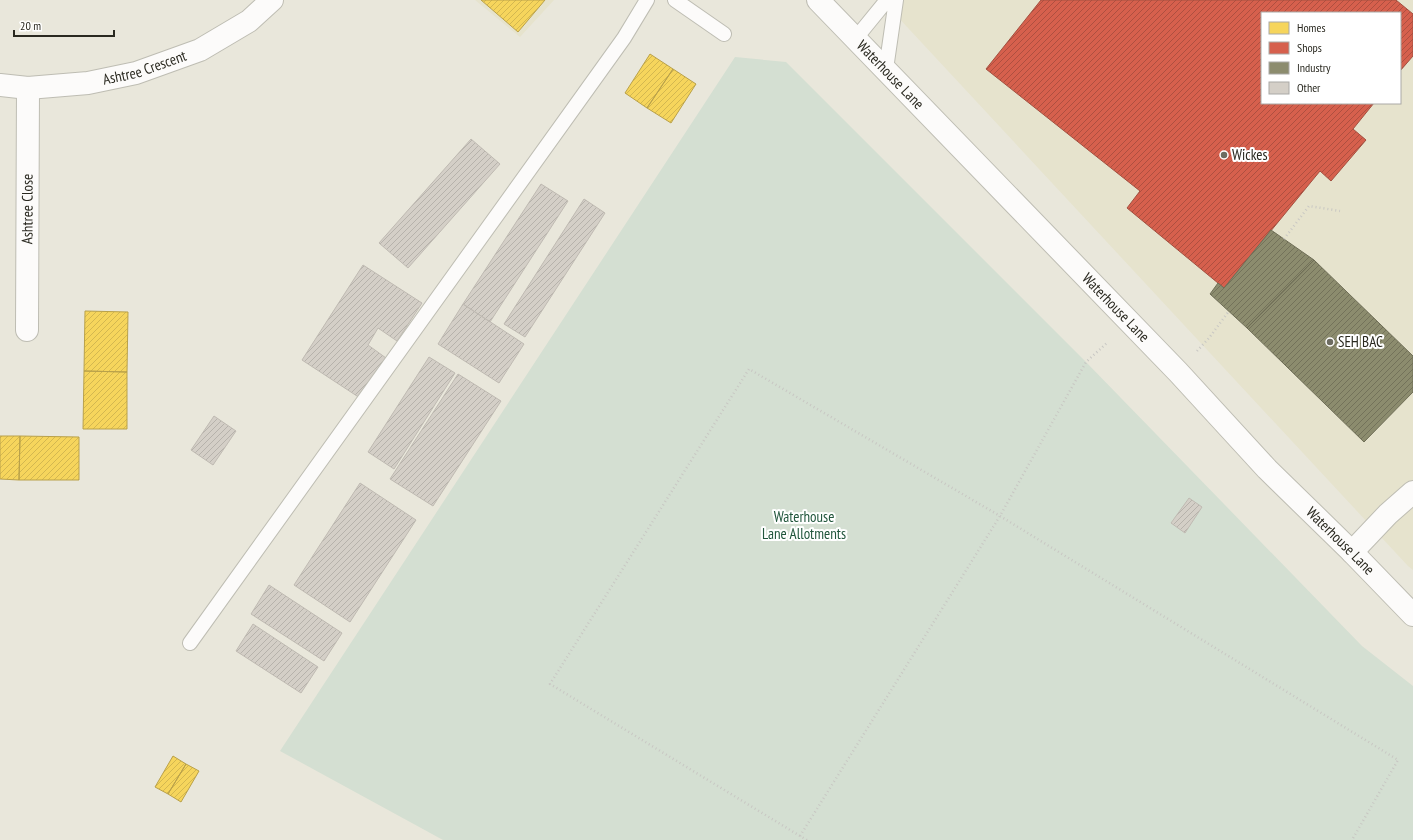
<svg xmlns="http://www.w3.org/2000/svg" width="1413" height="840" font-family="'PT Sans Narrow',sans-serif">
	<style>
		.built { fill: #e6e3cd; fill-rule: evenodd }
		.green { fill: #d4dfd2 }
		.homes { fill: url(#homes-hatch); stroke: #b9a14a }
		.shops { fill: url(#shops-hatch); stroke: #a25040 }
		.industry { fill: url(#industry-hatch); stroke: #6f6e57 }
		.building { fill: url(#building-hatch); stroke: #bfbab2 }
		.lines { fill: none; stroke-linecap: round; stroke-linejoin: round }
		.lane-casing { stroke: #bebdb3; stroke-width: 16 }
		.street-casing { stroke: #bebdb3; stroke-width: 24 }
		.primary-casing { stroke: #bebdb3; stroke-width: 24 }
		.path { stroke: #c8c7c3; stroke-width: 2.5; stroke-dasharray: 1 3; stroke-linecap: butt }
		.lane { stroke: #fcfbfa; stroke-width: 14 }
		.street { stroke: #fcfbfa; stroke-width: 22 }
		.primary { stroke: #fcfbfa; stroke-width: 22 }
		.poi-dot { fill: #6d6c61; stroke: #fff; stroke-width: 1.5 }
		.labels { text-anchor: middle; stroke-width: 4; stroke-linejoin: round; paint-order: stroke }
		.street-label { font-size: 15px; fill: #2a2920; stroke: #fff }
		.poi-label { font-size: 15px; fill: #2a2920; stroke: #fff; text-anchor: start }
		.park-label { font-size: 15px; fill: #21563c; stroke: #fff }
	</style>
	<defs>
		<pattern id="homes-hatch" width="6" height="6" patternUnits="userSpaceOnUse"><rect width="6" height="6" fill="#f6d55c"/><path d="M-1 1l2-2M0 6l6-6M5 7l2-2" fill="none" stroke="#d3b750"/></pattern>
		<pattern id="shops-hatch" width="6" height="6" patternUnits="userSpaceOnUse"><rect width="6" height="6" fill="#d6604d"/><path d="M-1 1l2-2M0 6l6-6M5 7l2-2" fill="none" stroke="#ae4f40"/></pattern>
		<pattern id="industry-hatch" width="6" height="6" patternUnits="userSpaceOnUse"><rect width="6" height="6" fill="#8c8c6e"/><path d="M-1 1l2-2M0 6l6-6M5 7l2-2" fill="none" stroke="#73725a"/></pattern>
		<pattern id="building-hatch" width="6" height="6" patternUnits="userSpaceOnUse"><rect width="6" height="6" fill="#d4cfc7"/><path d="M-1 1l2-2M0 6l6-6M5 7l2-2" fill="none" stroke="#b6b2ab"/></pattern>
	</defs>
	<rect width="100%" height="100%" fill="#e9e7db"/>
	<!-- built -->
	<path class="built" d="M475,0h79l-34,37z
		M882,0h531v570l-5,-4zM1262,13h138v90h-138z"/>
	<!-- green -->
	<path class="green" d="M735,57l51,5 300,300 276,284 51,40v154h-970l-163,-89z"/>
	<!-- homes -->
	<path class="homes" d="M481,0h64l-27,32z
		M650,54l23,15 -26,39 -22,-15z
		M673,69l23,15 -25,39 -24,-15z
		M85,311l43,1 -1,60 -43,-1z
		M84,371l43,1v57h-44z
		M0,436h20l-1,44 -19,-1z
		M20,436l59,1v43h-60z
		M173,756l13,8 -18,30 -13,-7z
		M186,764l13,7 -18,31 -13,-8z"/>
	<!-- shops -->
	<path class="shops" d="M1041,0h355l17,14v42l-13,15v-58h-138v90h112l-21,26 13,11 -35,41 -11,-10 -96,117 -97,-80 13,-17 -154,-122z"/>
	<!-- industry -->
	<path class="industry" d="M1271,230l43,30 -67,68 -37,-34 8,-11 6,5z
		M1314,260l99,96v36l-49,50 -117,-114z"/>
	<!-- building -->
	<path class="building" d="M471,139l29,25 -92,104 -29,-25z
		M541,184l27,17 -78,121 -27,-18z
		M584,199l21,14 -80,124 -21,-13z
		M363,265l59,38 -25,38 -19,-13 -10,17 18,13 -26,40 -58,-38z
		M463,304l61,40 -25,39 -61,-39z
		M429,357l26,16 -61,96 -26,-17z
		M458,374l43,27 -68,105 -43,-27z
		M214,416l22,15 -23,34 -22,-15z
		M360,483l56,37 -66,102 -56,-37z
		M1189,498l13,9 -17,26 -14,-10z
		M269,585l73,48 -18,28 -73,-47z
		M253,624l65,43 -17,26 -65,-42z"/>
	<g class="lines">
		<!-- lane casing -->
		<g class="lane-casing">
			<path id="lane" d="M675,0l49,34
				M856,38l31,-38
				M886,69l10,-69
				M190,643l434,-605 23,-38"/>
		</g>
		<!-- street casing -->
		<g class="street-casing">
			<g id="street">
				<path id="s1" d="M0,85l28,3 60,-5 48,-10 64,-23 49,-29 23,-21"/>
				<path id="s2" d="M27,330l1,-242"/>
				<path d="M1352,552l36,-38 25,-22"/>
			</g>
		</g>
		<!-- primary casing -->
		<g class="primary-casing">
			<g id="primary">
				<path id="s3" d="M818,0l360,372 89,97 85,83 61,63"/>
			</g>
		</g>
		<!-- path -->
		<path class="path" d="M1284,239l25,-33 31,5
			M1197,351l12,-13 20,-27
			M800,836l-250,-152 199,-315 251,147 398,244 -46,80
			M807,840l-7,-4 200,-320 86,-154 22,-20"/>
		<!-- lane -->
		<use href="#lane" class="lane"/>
		<!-- street -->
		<use href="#street" class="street"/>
		<!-- primary -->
		<use href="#primary" class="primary"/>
	</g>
	<!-- markers -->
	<g class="poi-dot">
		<circle cx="1224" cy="155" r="4"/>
		<circle cx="1330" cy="342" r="4"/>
	</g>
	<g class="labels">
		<!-- street labels -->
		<g class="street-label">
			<text dy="5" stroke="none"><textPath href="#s1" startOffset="147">Ashtree Crescent</textPath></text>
			<text dy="5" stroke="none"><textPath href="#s3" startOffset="104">Waterhouse Lane</textPath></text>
			<text dy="5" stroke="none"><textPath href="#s2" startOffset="121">Ashtree Close</textPath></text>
			<text dy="5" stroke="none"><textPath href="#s3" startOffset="428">Waterhouse Lane</textPath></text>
			<text dy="5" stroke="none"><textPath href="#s3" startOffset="752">Waterhouse Lane</textPath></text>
		</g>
		<!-- poi labels -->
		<g class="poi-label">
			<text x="1232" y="160">Wickes</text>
			<text x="1338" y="347">SEH BAC</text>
		</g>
		<!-- park labels -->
		<g class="park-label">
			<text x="804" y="522">Waterhouse<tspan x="804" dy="17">Lane Allotments</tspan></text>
		</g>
	</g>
	<!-- legend -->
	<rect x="1261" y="12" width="140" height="92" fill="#ffffff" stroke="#aaa9a6"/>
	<rect x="1269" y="22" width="20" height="12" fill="#f6d55c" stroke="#aaa9a6"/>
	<text x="1297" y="32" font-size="12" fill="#2a2920">Homes</text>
	<rect x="1269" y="42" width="20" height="12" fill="#d6604d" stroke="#aaa9a6"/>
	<text x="1297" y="52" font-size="12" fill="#2a2920">Shops</text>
	<rect x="1269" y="62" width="20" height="12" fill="#8c8c6e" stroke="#aaa9a6"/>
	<text x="1297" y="72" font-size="12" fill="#2a2920">Industry</text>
	<rect x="1269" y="82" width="20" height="12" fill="#d4cfc7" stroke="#aaa9a6"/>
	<text x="1297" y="92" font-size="12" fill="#2a2920">Other</text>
	<!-- scale -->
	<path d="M14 30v6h100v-6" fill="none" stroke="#2a2920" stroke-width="2"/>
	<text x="20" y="30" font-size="12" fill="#2a2920" stroke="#ffffff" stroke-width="3" paint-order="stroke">20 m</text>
</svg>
